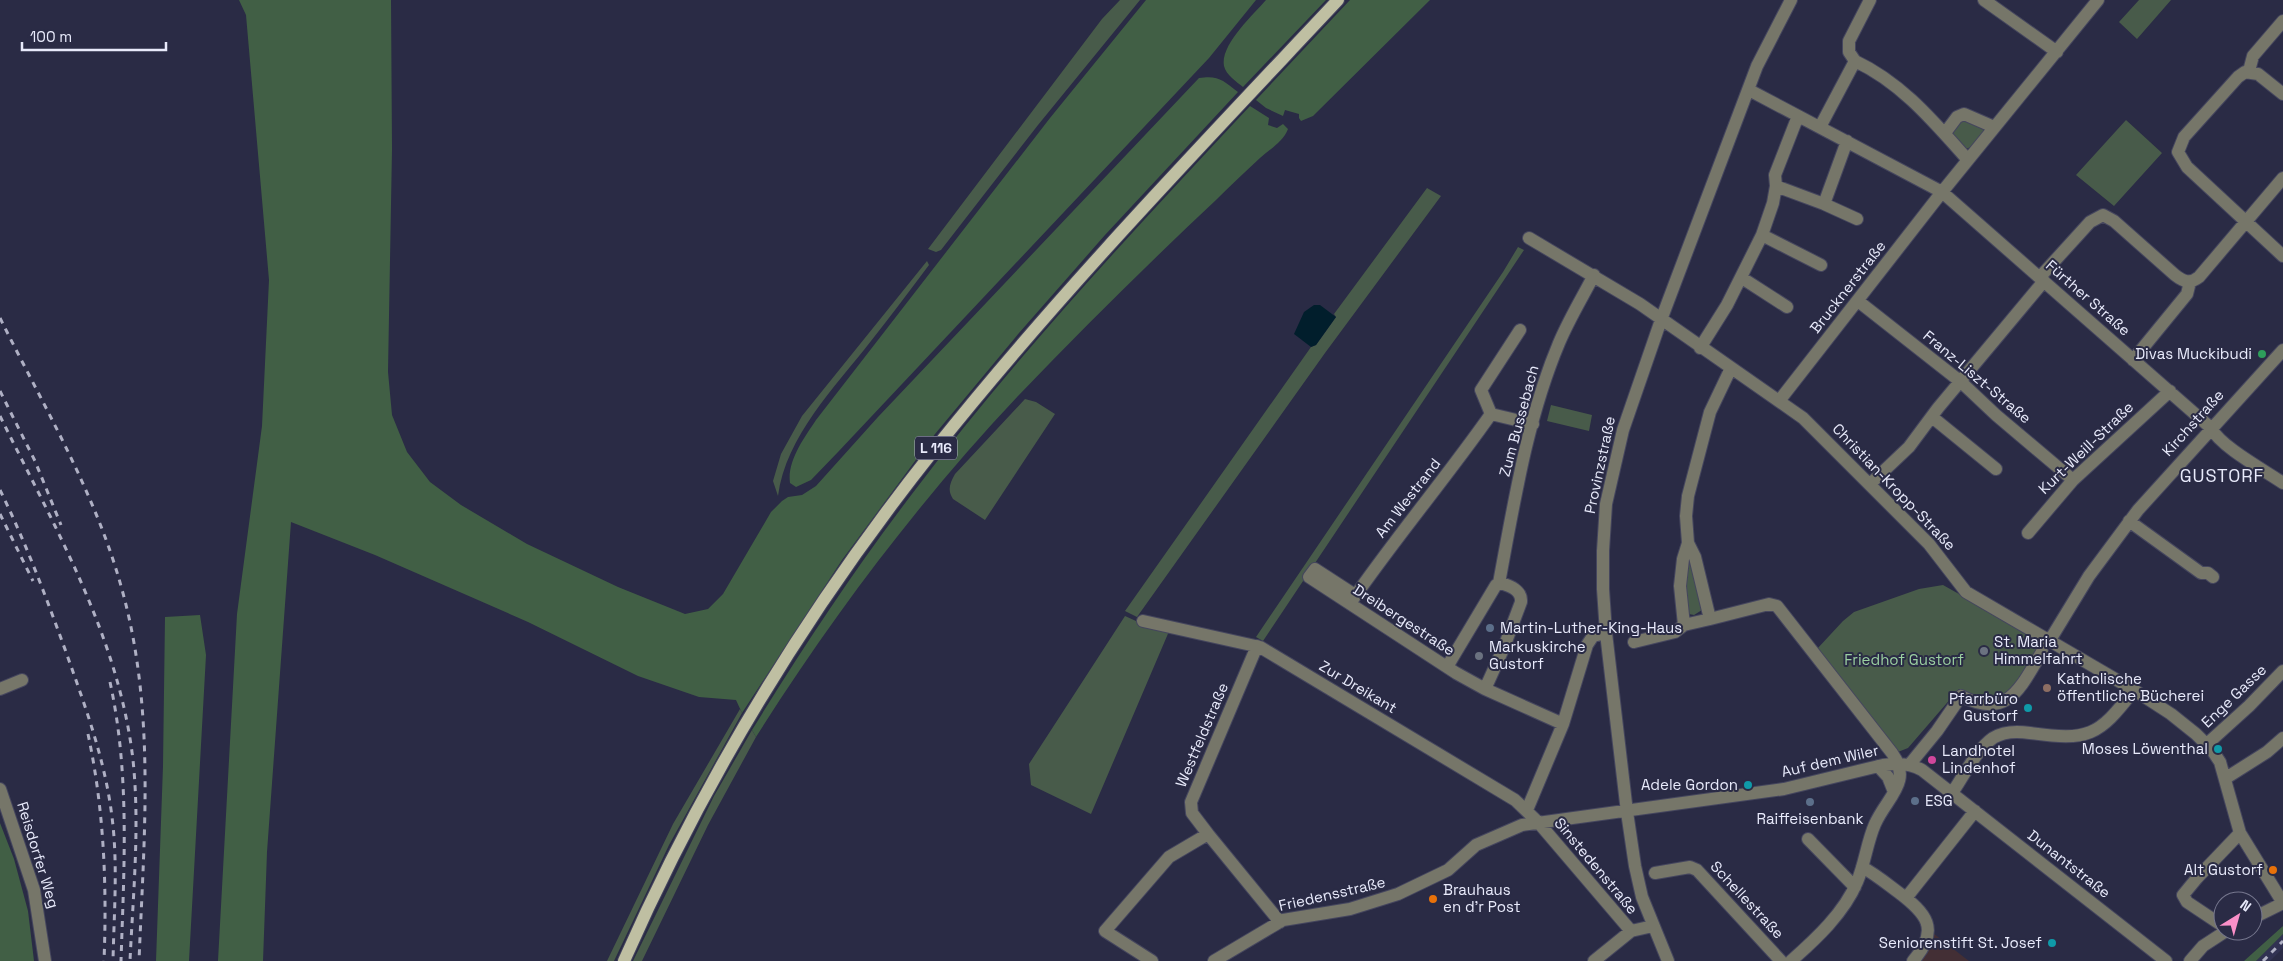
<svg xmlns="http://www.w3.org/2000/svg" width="2283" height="961" font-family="'Space Grotesk',sans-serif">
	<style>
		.built { fill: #313252 }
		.education { fill: #432f35 }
		.green { fill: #485b4a }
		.forest { fill: #415f45 }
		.water { fill: #011e2c }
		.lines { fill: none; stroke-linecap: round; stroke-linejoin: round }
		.minor-casing { stroke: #45465e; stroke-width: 14 }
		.major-casing { stroke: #45465e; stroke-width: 14 }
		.minor { stroke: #767669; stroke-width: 12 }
		.major { stroke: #bfbfa2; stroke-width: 12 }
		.rail { stroke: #afb0c4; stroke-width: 3; stroke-dasharray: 6 6; stroke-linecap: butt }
		.leisure-dot { fill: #2e9e5b; stroke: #2a2b45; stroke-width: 2 }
		.service-dot { fill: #5c6f8a; stroke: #2a2b45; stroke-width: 2 }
		.worship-dot { fill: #6b7280; stroke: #2a2b45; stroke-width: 2 }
		.education-dot { fill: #8d6e63; stroke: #2a2b45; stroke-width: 2 }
		.culture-dot { fill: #0f9aa8; stroke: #2a2b45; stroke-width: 2 }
		.hotel-dot { fill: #d1479c; stroke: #2a2b45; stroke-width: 2 }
		.food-dot { fill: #e8710a; stroke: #2a2b45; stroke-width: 2 }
		.labels { text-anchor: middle; stroke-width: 4; stroke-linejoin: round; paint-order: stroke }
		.shield { fill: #2a2b45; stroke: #afb1c4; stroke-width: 1 }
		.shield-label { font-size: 14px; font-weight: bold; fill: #e8eafb }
		.street-label { font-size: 15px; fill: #e8eafb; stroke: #2a2b45 }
		.poi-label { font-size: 15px; fill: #e8eafb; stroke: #2a2b45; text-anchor: start }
		.park-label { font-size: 15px; fill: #9bd0a1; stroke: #2a2b45 }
		.quarter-label { font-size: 18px; letter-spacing: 1px; fill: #e8eafb; stroke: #2a2b45 }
	</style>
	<rect width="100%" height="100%" fill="#2a2b45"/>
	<!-- built -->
	<path class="built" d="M2283,934v14l-13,13h-14z"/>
	<!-- education -->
	<path class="education" d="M1933,933l32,25 4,3h-50z"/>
	<!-- green -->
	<path class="green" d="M1120,0h20l-102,125 -97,125 -5,2 -8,-3 174,-230z
		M2139,0h32l-34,39 -18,-17z
		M1961,120l24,7c-2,8 -11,20 -19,22l-15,-16z
		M2126,120l36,33 -48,53 -38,-31z
		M1427,188l14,8 -116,157 -188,264 -12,-6 186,-264 5,-2 20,-28 -2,-3z
		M1518,247l6,3 -261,391 -7,-4 247,-365z
		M927,261l2,4c-19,25 -38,51 -58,76 -36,46 -85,95 -93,155l-5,-15 8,-27 21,-38z
		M1025,399l11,3 19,12 -70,106 -32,-21c-6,-9 -3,-16 2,-25z
		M1551,405l41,10 -3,16 -42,-10z
		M1689,549l13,61 -8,5 -5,-1 -5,-16z
		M1943,585l101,57 -19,33 -28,27 -31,-7 -7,-6 -51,59 -10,4 -81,-103 26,-28 11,-9 65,-23z
		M1125,616l11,5 34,8 -79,185 -60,-29 -2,-21z
		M740,709l2,4 -73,132 -55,116h-7l66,-137z
		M752,730l4,7 -48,88 -66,136h-9l81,-165z"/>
	<!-- forest -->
	<path class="forest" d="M239,0h152l1,149 -4,223 4,43 15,37 23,30 31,23 66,39 91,43 67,27 23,-5 15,-15 48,-82 11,-11 6,-4 14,-2 14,-9 62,-69 321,-339c19,-3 24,2 39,14l-133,143 -86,98 -84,101 -93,126 -100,153 -6,-13 -37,-3 -61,-21 -110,-54 -153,-67 -84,-33 -24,330 -4,109h-45l19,-347 25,-188 7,-146 -23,-265z
		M1146,0h110l-47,58 -371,394 -27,28 -15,7 -6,-4c-3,-22 14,-45 26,-63l234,-302z
		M1266,0h60l-83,87c-6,-5 -17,-12 -19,-21 -4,-21 29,-51 42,-66z
		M1350,0h80l-117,116 -12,5 -2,-3v-4l-14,-4 -2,6 -17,-8 -10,-8z
		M1250,106l19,12 -1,7 9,3 6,-4 5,5c-5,13 -18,20 -28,29 -15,14 -30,28 -44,42 -67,63 -133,128 -197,195 -99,105 -186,220 -263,342l-4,-7c50,-81 102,-160 160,-236 103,-137 221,-263 338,-388z
		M200,615l6,40 -17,306h-33l7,-195 2,-149z
		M0,823l14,36 14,52 6,50h-34z
		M2283,926v8l-27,27h-12z"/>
	<!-- water -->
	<path class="water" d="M1314,305h6l16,12 -20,28 -5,2 -17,-13 10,-22z"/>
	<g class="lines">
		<!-- minor casing -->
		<g class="minor-casing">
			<path id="minor" d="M1984,0l73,52
				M1855,61c47,22 79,61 113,99
				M1855,61l-6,-9v-11l21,-41
				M2249,71l4,-15 30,-35
				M1749,90l193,102 269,236c10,19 53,42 72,55
				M2283,94l-25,-20 -13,-2 -7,5 -54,60 -6,15 9,15 96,89
				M1820,127l35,-66
				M1945,133l12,-16 7,-3 30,13
				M1776,186l48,18 23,-63
				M1824,204l33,15
				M1762,235l59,30
				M1529,238l111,66 163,114 126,126 37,48 168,98 37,24 25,20 16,16 8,12 20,71 43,70
				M2040,277l50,-55 13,-7 11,6 61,54c9,7 15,9 24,2l84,-99
				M1742,278l45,29
				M1858,301l103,81 35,33 77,65
				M1700,348l27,-43 35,-70 11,-32 3,-17 -1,-11 23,-59
				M2133,360l54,-66 3,-12
				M1779,401l163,-209 156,-192
				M1491,414l-10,-24 39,-60
				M1491,414l42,10
				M1932,417l64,52
				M1870,484l39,-37 29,-39 106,-127
				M2129,521l72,52h7l5,4
				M2028,533l45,-53 97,-89
				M1688,543l7,14 15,62 -26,6 -4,-39 3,-27 5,-16 -2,-27 2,-20 22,-84 21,-44
				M1499,583c15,-80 28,-164 60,-240 10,-24 23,-45 35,-68
				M1355,595l-40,-26 -6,8 147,96 29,16 78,35
				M1351,602c45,-65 95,-124 140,-188
				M1710,619l59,-15 8,2 115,147c21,29 -5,44 -17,71 -8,18 -10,39 -18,58 -13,31 -41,57 -66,79
				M1143,621l117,26 255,153 23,22 93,109
				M2050,640l39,-64 49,-66 145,-160
				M1634,642l41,-10 9,-7
				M1447,667l49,-82 5,-2c9,3 21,7 20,19l-17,45 -19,42
				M0,689l22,-9
				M2207,744l42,-38 34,-35
				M1910,764l27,-33 24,-35c47,24 59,-8 81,-44
				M1878,766l10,11 6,15
				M2226,778l41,-26 16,-14
				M0,789l34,101 11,71
				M1952,793c11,-16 25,-44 41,-55 11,-7 24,-7 37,-5 58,8 68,4 104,-43
				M1527,810l36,-86 24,-79 6,-9 13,-3
				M1208,834l-16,-21 -1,-11 66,-156
				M1808,839l47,48
				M1862,867c13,7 24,16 36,25 28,21 43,37 15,69
				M1655,873l35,-6 7,3 84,91
				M1906,898l69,-87
				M2253,918l30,-15
				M2223,926l-36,-24 -4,-7 14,-17 43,-45
				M1152,961l-47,-30 64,-74 39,-23 72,88
				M1214,961l69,-41 67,-11 48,-15 50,-24 28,-25 46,-20 262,-36 99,-24c14,-2 27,-2 39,5l244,191
				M1594,961l37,-30 22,-5
				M1668,961l-26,-64 -7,-31 -8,-54 -21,-179 -3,-44v-38l3,-47 17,-74 38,-110 96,-254 34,-66
				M2190,961l13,-15 23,-15"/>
		</g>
		<!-- major casing -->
		<g class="major-casing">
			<path id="major" d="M624,961c80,-182 186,-355 310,-511 126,-158 266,-303 404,-450"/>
		</g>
		<!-- minor -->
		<use href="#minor" class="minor"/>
		<!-- major -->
		<use href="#major" class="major"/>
		<!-- rail -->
		<path class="rail" d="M0,318c43,87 95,174 121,268 35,123 23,249 18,375
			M0,391l35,70 26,64
			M0,416c54,110 119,221 133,344 7,67 0,135 -3,201
			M0,490c26,53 46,107 66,162 19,54 39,107 46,165 6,47 2,96 1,144
			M0,514l33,67
			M110,682c20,92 14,185 11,279
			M88,734c16,75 19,151 16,227
			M2263,961l20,-20"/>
	</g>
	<!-- markers -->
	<circle class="leisure-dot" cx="2262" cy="354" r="5"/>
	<g class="service-dot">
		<circle cx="1490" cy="628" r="5"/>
		<circle cx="1915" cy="801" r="5"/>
		<circle cx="1810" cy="802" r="5"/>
	</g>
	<g class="worship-dot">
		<circle cx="1984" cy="651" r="5"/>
		<circle cx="1479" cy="656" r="5"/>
	</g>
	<circle class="education-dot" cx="2047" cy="688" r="5"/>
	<g class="culture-dot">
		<circle cx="2028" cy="708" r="5"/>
		<circle cx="2218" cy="749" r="5"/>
		<circle cx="1748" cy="785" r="5"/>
		<circle cx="2052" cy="943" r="5"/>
	</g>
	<circle class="hotel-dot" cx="1932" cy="760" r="5"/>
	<g class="food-dot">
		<circle cx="2273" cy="870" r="5"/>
		<circle cx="1433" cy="899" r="5"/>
	</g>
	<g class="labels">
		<!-- shield labels -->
		<rect class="shield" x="915" y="436.5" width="42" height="23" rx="4"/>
		<g class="shield-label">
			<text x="936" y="453">L 116</text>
		</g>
		<!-- street labels -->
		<g class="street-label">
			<text transform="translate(1848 287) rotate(-52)" y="5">Brucknerstraße</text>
			<text transform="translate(2088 298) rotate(41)" y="5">Fürther Straße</text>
			<text transform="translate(1977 377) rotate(40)" y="5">Franz-Liszt-Straße</text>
			<text transform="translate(1519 421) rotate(-75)" y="5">Zum Bussebach</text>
			<text transform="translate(2193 423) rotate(-48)" y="5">Kirchstraße</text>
			<text transform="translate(2086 448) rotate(-44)" y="5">Kurt-Weill-Straße</text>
			<text transform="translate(1600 465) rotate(-78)" y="5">Provinzstraße</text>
			<text transform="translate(1894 487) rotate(46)" y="5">Christian-Kropp-Straße</text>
			<text transform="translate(1408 498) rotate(-52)" y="5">Am Westrand</text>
			<text transform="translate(1404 620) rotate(33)" y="5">Dreibergestraße</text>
			<text transform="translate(1358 687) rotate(31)" y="5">Zur Dreikant</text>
			<text transform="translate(2234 696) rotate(-44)" y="5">Enge Gasse</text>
			<text transform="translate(1202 735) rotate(-67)" y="5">Westfeldstraße</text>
			<text transform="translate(1830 761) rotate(-13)" y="5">Auf dem Wiler</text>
			<text transform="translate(38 855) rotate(73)" y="5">Reisdorfer Weg</text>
			<text transform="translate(2069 864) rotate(38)" y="5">Dunantstraße</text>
			<text transform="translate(1596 866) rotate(50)" y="5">Sinstedenstraße</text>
			<text transform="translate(1332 894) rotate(-13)" y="5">Friedensstraße</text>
			<text transform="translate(1747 900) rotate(47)" y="5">Schellestraße</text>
		</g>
		<!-- poi labels -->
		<g class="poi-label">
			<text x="2252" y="359" text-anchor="end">Divas Muckibudi</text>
			<text x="1500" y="633">Martin-Luther-King-Haus</text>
			<text x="1994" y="647">St. Maria<tspan x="1994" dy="17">Himmelfahrt</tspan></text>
			<text x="1489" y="652">Markuskirche<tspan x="1489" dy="17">Gustorf</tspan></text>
			<text x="2057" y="684">Katholische<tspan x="2057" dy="17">öffentliche Bücherei</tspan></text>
			<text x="2018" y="704" text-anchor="end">Pfarrbüro<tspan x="2018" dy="17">Gustorf</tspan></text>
			<text x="2208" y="754" text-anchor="end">Moses Löwenthal</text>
			<text x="1942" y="756">Landhotel<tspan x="1942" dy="17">Lindenhof</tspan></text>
			<text x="1738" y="790" text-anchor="end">Adele Gordon</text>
			<text x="1925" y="806">ESG</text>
			<text x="1810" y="824" text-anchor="middle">Raiffeisenbank</text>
			<text x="2263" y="875" text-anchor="end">Alt Gustorf</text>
			<text x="1443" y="895">Brauhaus<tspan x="1443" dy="17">en d'r Post</tspan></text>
			<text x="2042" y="948" text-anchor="end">Seniorenstift St. Josef</text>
		</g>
		<!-- park labels -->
		<g class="park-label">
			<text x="1904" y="665">Friedhof Gustorf</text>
		</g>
		<!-- quarter labels -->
		<g class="quarter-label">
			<text x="2222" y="482">GUSTORF</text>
		</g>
	</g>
	<!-- north arrow -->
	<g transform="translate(2238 916) rotate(37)"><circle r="24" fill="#2a2b45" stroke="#76778e"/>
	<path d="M0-4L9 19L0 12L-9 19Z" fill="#fa8fc8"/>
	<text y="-8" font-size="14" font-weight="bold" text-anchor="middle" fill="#e8eafb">N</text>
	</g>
	<!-- scale -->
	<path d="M22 42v8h144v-8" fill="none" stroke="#e8eafb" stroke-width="2.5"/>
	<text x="30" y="42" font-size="15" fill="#e8eafb" stroke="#2a2b45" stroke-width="4" paint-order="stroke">100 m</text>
</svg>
